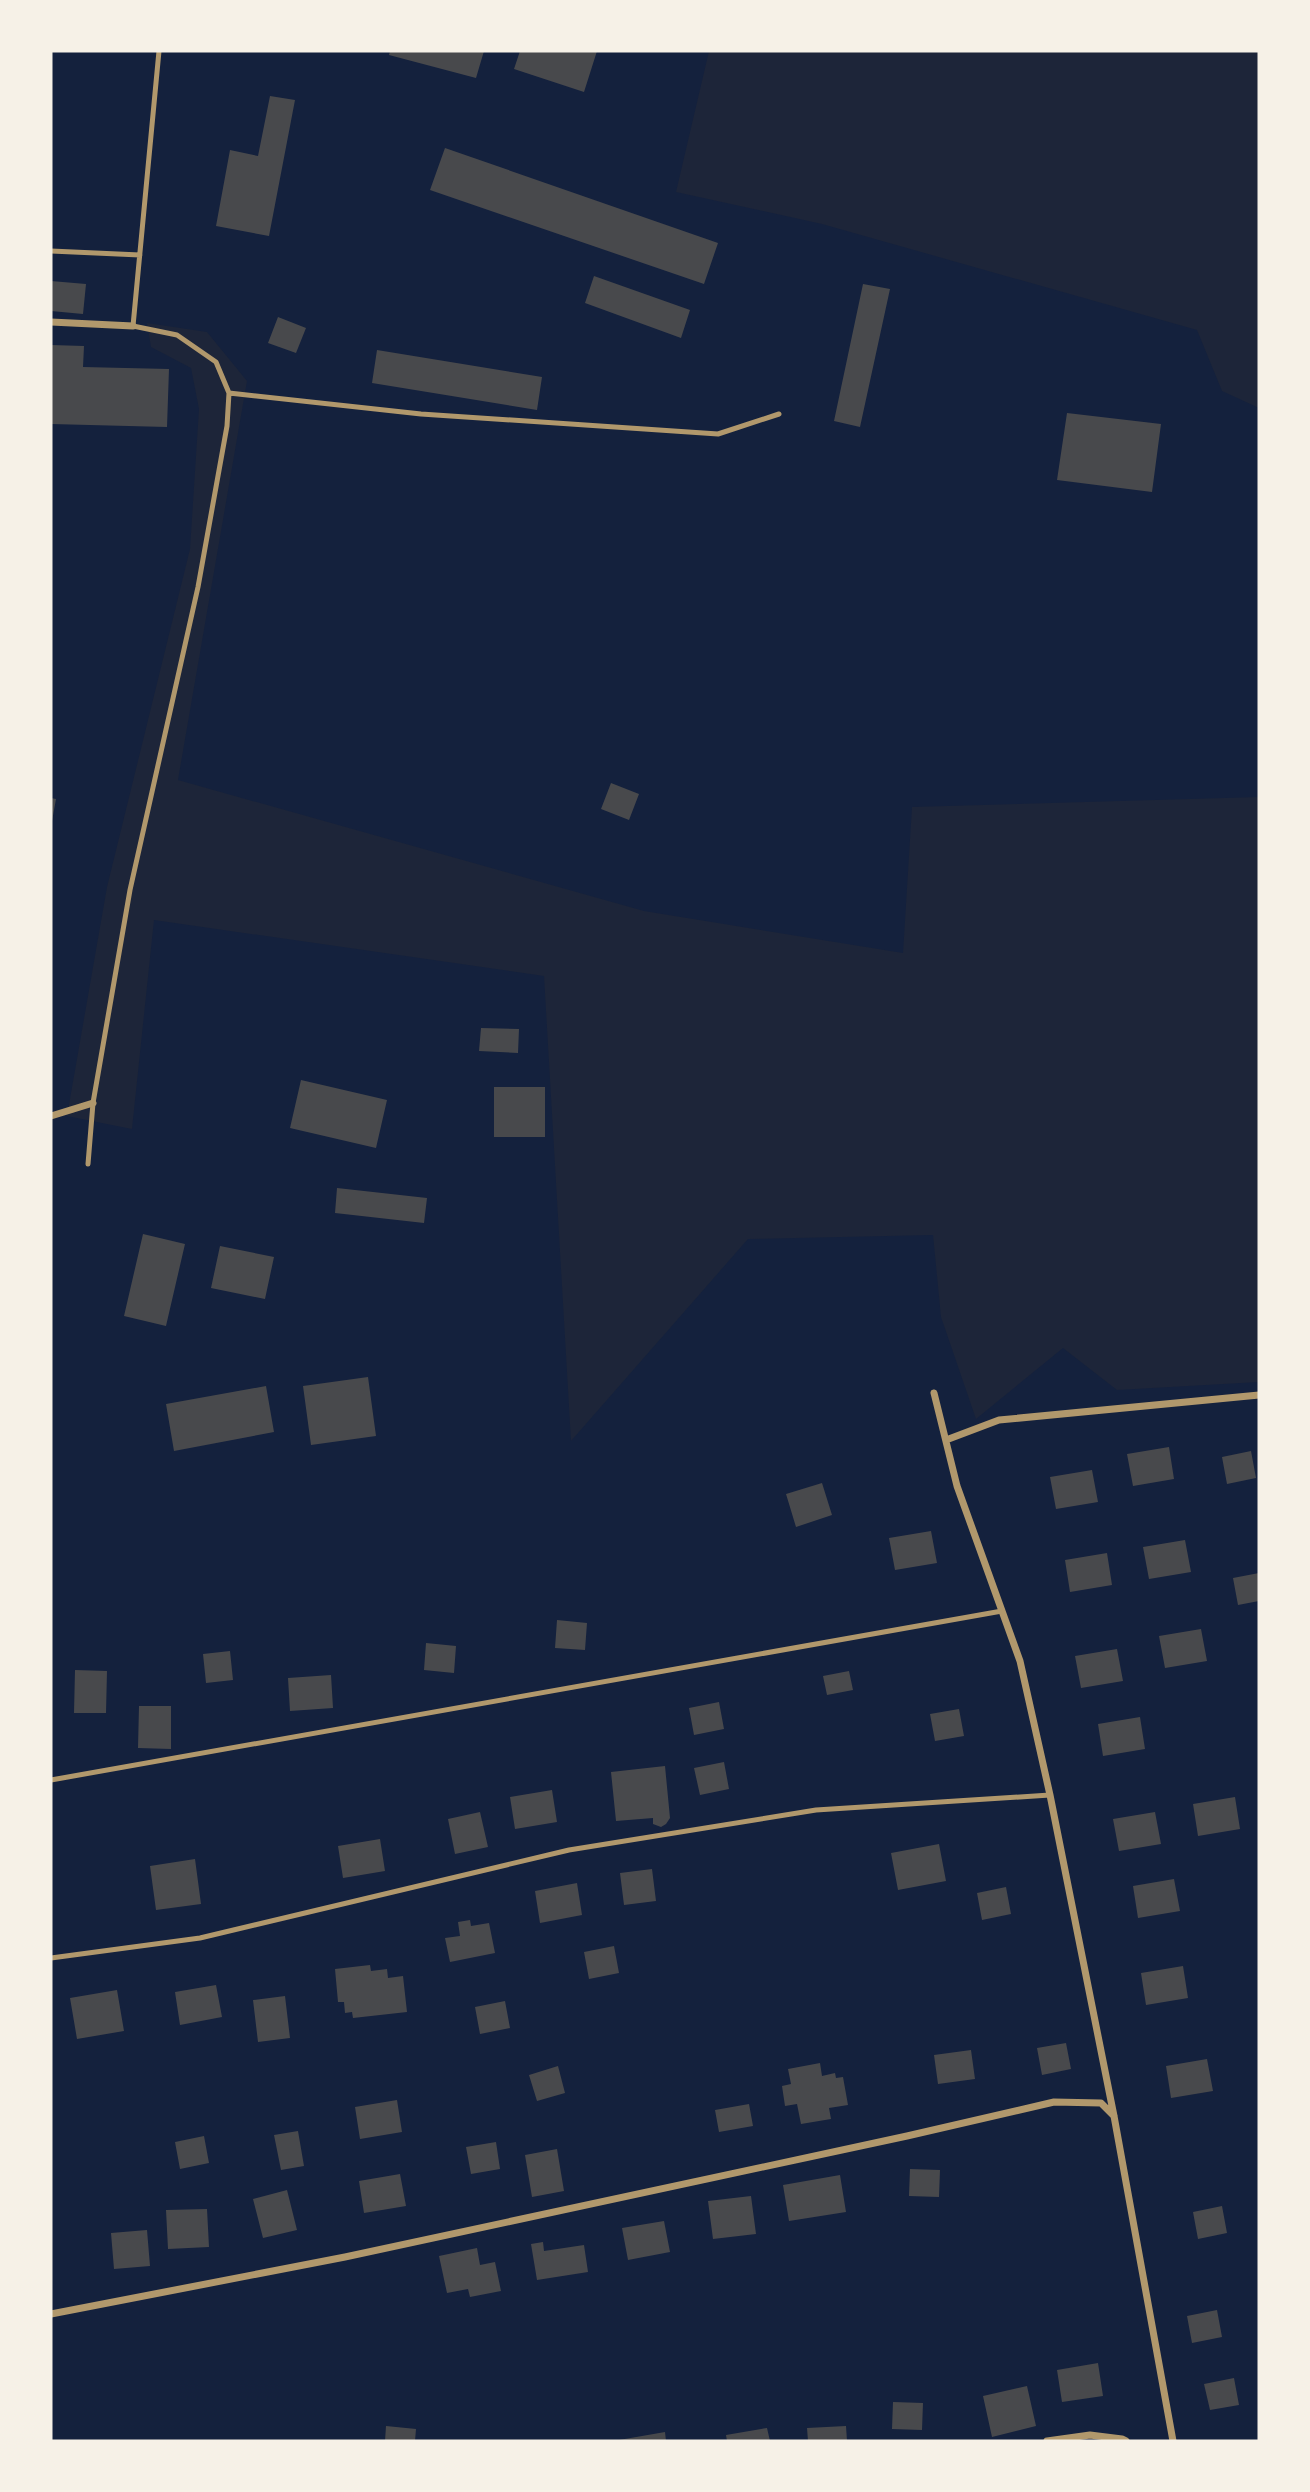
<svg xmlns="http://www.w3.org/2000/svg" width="1310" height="2492" font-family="Commissioner,sans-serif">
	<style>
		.green { fill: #1d2539 }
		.building { fill: #48494c }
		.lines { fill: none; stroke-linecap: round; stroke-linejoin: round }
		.service { stroke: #b1986c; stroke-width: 5 }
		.minor { stroke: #b1986c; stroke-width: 7 }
	</style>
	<rect width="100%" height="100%" fill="#14213d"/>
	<!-- green -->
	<path class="green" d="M709,51h550v357l-37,-17 -25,-61 -375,-106 -146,-32z
		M147,323l60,9 40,49 -69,399 466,131 259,42 9,-146 347,-10v585l-142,8 -54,-42 -87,71 -35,-102 -8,-82 -185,4 -177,202 -27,-465 -390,-56 -22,209 -65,-13 40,-229 83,-338 9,-140 -8,-41 -40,-21z"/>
	<!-- building -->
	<path class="building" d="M390,51h94l-8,27 -87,-23z
		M520,51h77l-13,41 -70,-23z
		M270,96l25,4 -26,136 -53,-10 14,-76 28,6z
		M445,148l273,95 -14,41 -274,-94z
		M594,276l96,34 -9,28 -96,-35z
		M51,281l35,3 -3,30 -32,-3z
		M863,284l27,5 -30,138 -26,-6z
		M278,317l28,11 -10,25 -28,-10z
		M51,345l33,1 -1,21 86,2 -2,58 -116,-3z
		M377,350l165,27 -5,33 -165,-27z
		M1067,413l94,11 -9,68 -95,-12z
		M611,783l28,11 -10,26 -28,-11z
		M51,798l5,1 -4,22h-1z
		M481,1028l38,1 -1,24 -39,-2z
		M301,1080l86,20 -11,48 -86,-20z
		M494,1087h51v50h-51z
		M337,1188l90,10 -3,25 -89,-10z
		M143,1234l42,10 -19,82 -42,-10z
		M220,1246l54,11 -9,42 -54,-11z
		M368,1377l8,59 -65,9 -8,-59z
		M266,1386l8,46 -100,19 -8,-47z
		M1169,1447l5,32 -41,7 -6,-32z
		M1251,1451l5,27 -29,6 -5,-27z
		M1092,1470l6,32 -42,7 -6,-32z
		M822,1483l10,32 -36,12 -10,-33z
		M931,1531l6,32 -42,7 -6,-32z
		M1185,1540l6,32 -42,7 -6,-32z
		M1107,1553l5,32 -42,7 -5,-32z
		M1259,1573v28l-21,4 -5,-27z
		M557,1620l30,3 -2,27 -30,-2z
		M1201,1629l6,32 -42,7 -6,-32z
		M426,1643l30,3 -2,27 -30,-3z
		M1117,1649l6,32 -42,7 -6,-32z
		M230,1651l3,29 -27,3 -3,-29z
		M75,1670l32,1 -1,42h-32z
		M849,1671l4,19 -26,5 -4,-19z
		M331,1675l2,33 -43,3 -2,-33z
		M719,1702l5,27 -30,6 -5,-27z
		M139,1706h32v43l-33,-1z
		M959,1709l5,27 -29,5 -5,-27z
		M1140,1717l5,32 -42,7 -5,-32z
		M724,1762l5,27 -29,6 -6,-27z
		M665,1766l5,52 -4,6 -5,3 -8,-3v-6l-37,3 -5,-49z
		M552,1790l5,32 -42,7 -5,-32z
		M1235,1797l5,32 -42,7 -5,-32z
		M480,1812l8,35 -33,7 -7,-35z
		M1155,1812l6,32 -42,7 -6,-32z
		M380,1839l5,32 -42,7 -5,-32z
		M939,1844l7,37 -48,9 -7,-37z
		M195,1859l6,45 -45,6 -6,-44z
		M652,1869l4,32 -32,4 -4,-32z
		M1174,1879l6,32 -42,7 -5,-32z
		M577,1883l5,32 -42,8 -5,-32z
		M1006,1887l5,27 -29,6 -5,-27z
		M470,1920l1,6 18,-3 6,30 -45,9 -5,-24 15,-2 -2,-14z
		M614,1946l5,27 -30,6 -5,-27z
		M370,1965l1,6 16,-2 1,9 15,-2 4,36 -54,6 -1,-6 -7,1 -1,-11h-6l-3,-33z
		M1183,1966l5,32 -42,7 -5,-32z
		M216,1985l6,32 -42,8 -5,-33z
		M117,1990l7,41 -47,8 -7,-41z
		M285,1996l5,42 -32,4 -5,-42z
		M505,2001l5,27 -30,6 -5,-27z
		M1066,2043l5,26 -29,6 -5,-27z
		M971,2050l4,29 -37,5 -4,-29z
		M1207,2059l6,32 -42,7 -5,-32z
		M820,2063l2,13 13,-3 1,5 7,-1 5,28 -19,3 2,11 -30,5 -4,-20 -12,2 -3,-20 9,-2 -3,-15z
		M558,2066l7,27 -28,8 -8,-26z
		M397,2100l5,32 -42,7 -5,-32z
		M749,2104l4,22 -34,6 -4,-22z
		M298,2131l6,35 -23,4 -7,-35z
		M204,2136l5,27 -29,6 -5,-27z
		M496,2142l4,27 -29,5 -5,-27z
		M557,2149l7,42 -32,6 -7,-42z
		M910,2169l30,1 -1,27 -30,-1z
		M400,2174l6,32 -42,7 -5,-32z
		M840,2175l6,37 -57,9 -6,-36z
		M287,2190l10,40 -34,8 -10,-39z
		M751,2196l5,38 -43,5 -5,-38z
		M1222,2206l5,27 -29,6 -5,-27z
		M207,2209l2,38 -41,2 -2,-39z
		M664,2221l6,31 -42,8 -6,-32z
		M147,2230l3,36 -36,3 -3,-36z
		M543,2242l1,9 40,-6 4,27 -51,8 -6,-36z
		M477,2248l3,17 15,-3 6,29 -31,6 -2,-8 -21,4 -8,-37z
		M1217,2310l5,27 -30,6 -5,-27z
		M1098,2363l5,33 -41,6 -5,-32z
		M1234,2378l5,27 -29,5 -6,-26z
		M1027,2386l9,40 -44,11 -9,-41z
		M893,2402l30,1 -1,27 -30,-1z
		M386,2426l30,3 -1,12h-30z
		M846,2426l1,15h-39l-1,-13z
		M767,2428l3,13h-43l-1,-6z
		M665,2432l1,9h-47v-1z"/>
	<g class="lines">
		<!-- service -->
		<path class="service" d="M51,251l89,4
			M229,393l192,21 297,20 61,-20
			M88,1164l5,-61 37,-213 68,-303 29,-161 2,-33 -13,-31 -39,-27 -44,-9 26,-275
			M51,1780l951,-169
			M51,1958l149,-20 369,-88 247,-40 234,-15"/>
		<!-- minor -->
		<path class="minor" d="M51,322l82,4
			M51,1116l42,-13
			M934,1393l23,93 63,175 30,134 64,321 59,325
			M946,1440l53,-20 260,-25
			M51,2314l294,-57 562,-121 147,-34 47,1 13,13
			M1047,2441l43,-6 32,4 4,2"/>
	</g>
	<!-- border -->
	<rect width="1310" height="2492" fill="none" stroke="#f6f1e7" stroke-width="105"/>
</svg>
